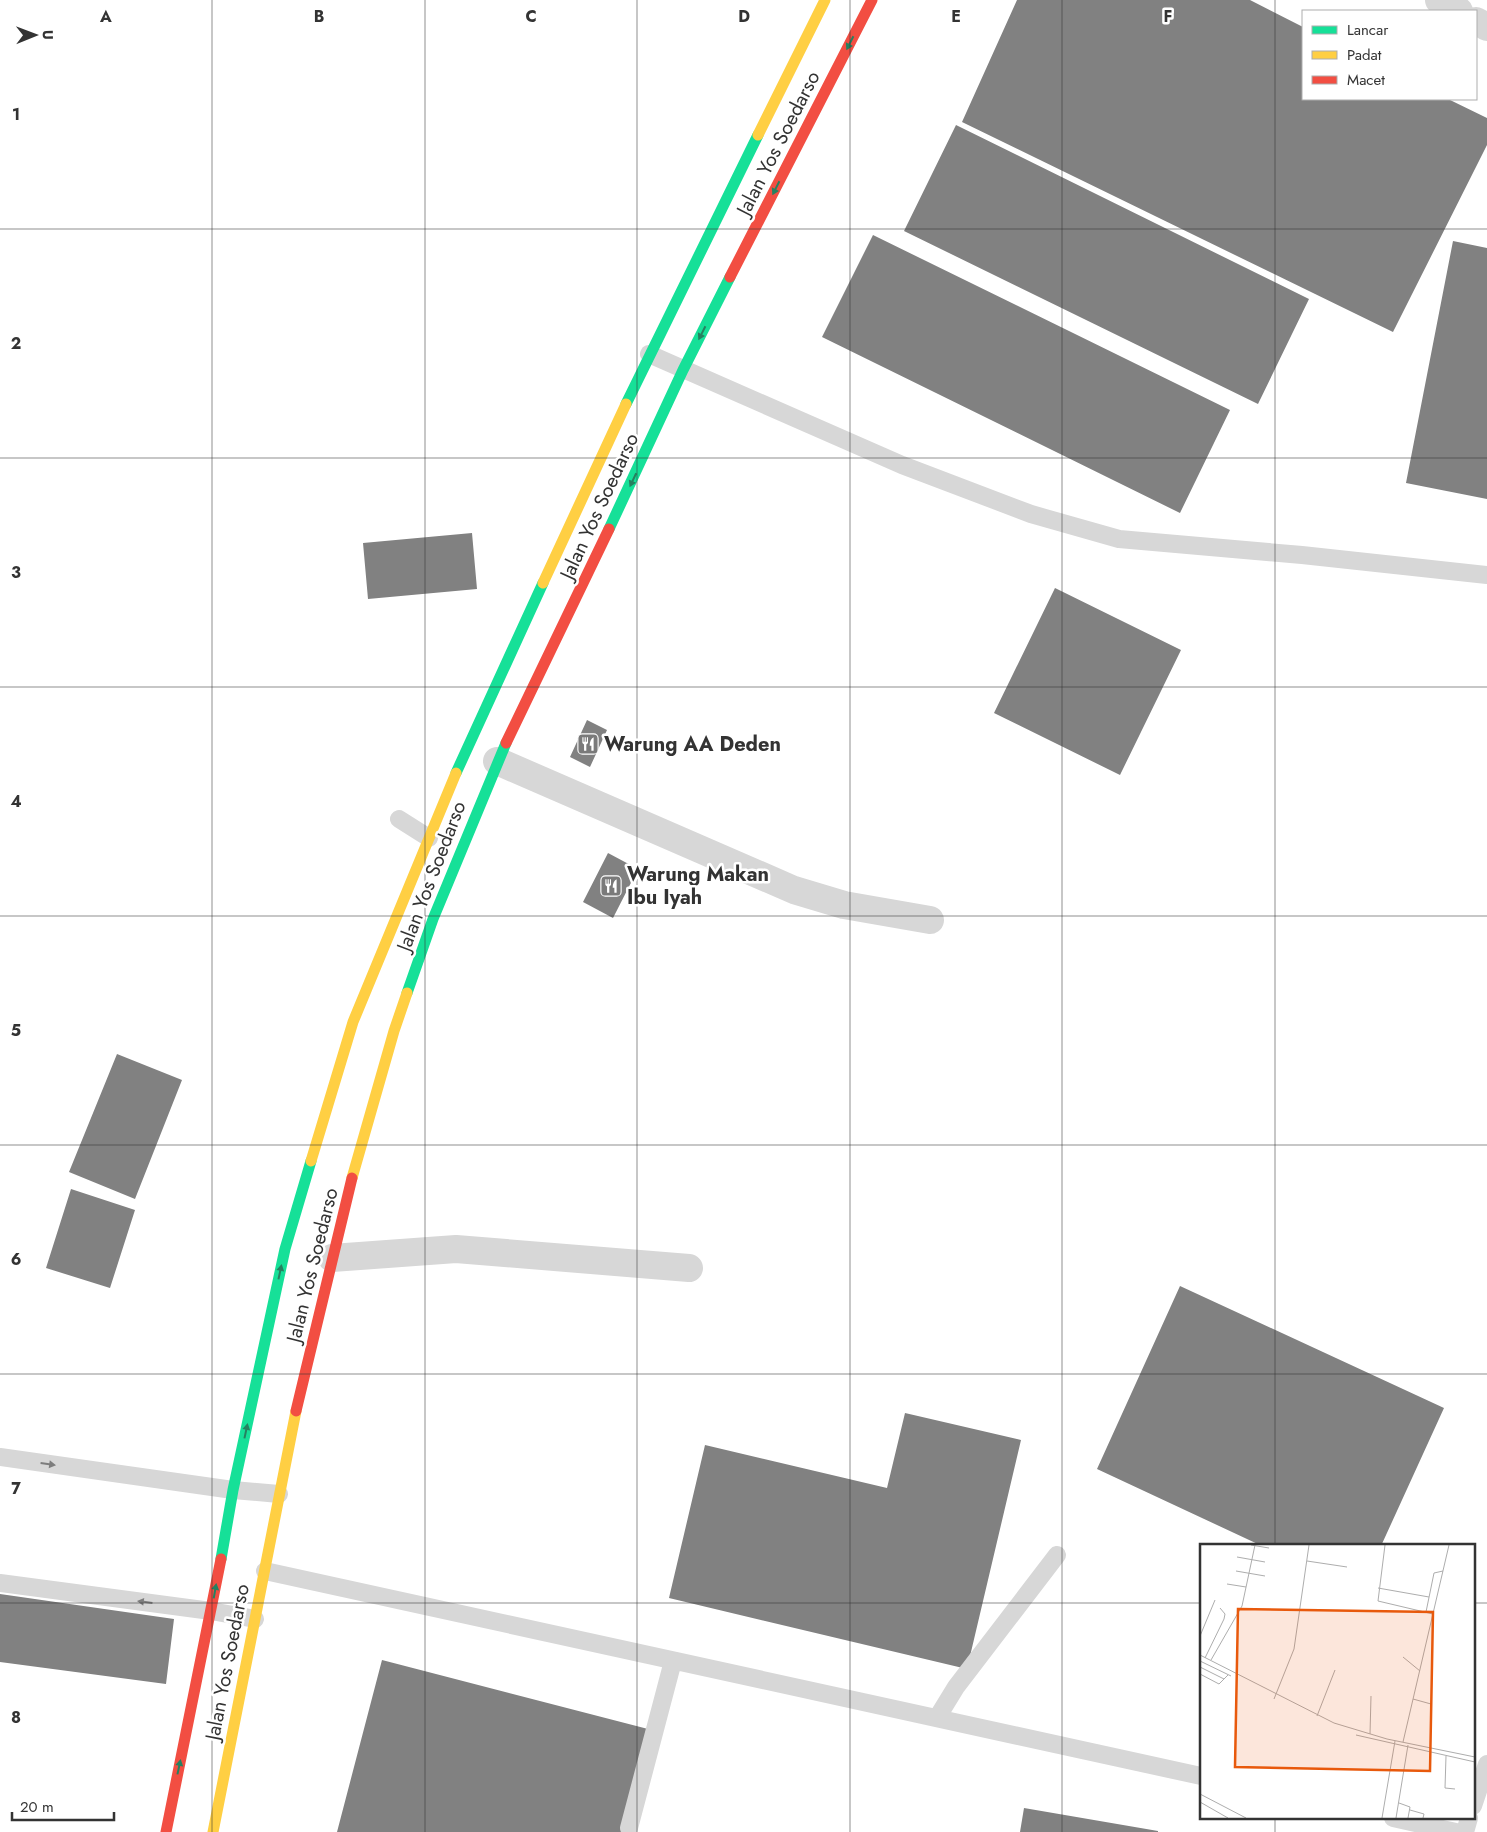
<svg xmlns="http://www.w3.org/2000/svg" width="1487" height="1832" font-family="Jost,sans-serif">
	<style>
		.building { fill: #818181 }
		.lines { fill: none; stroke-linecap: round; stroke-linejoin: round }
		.lane { stroke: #d7d7d7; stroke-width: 18 }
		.street { stroke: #d7d7d7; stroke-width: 28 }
		.fast { stroke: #16e098; stroke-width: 11 }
		.slow { stroke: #ffcf43; stroke-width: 11 }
		.jam { stroke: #f24e42; stroke-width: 11 }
		.oneway { fill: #268160 }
		.oneway2 { fill: #7d7d7d }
		.grid { fill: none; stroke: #333; stroke-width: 1; stroke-opacity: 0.55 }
		.labels { text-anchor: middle; stroke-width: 5; stroke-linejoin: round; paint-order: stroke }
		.street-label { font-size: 20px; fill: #333; stroke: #fff }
		.poi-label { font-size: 20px; font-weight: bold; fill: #333; stroke: #fff; text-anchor: start }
		.inset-road { fill: none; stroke: #adadad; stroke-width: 1 }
		.view { fill: #e8590c; fill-opacity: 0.15; stroke: #e8590c; stroke-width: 2.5 }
		.inset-edge { fill: none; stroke: #333; stroke-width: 2.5 }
		.grid-label { font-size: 16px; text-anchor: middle; font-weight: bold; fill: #333; stroke: #fff; stroke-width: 5; stroke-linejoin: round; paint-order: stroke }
	</style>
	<rect width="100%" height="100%" fill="#fff"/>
	<!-- building -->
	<path class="building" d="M1017,0h233l53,27v72h145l39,19v27l-94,187 -431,-210z
		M956,125l353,174 -51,105 -354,-173z
		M873,235l357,175 -50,103 -358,-176z
		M1453,241l34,7v251l-81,-16z
		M472,533l5,56 -109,10 -5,-56z
		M1055,588l126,62 -61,125 -126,-62z
		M587,720l20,10 -17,37 -20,-10z
		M608,853l30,16 -25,49 -30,-16z
		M117,1054l65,26 -47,119 -66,-27z
		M71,1189l64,21 -25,78 -64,-20z
		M1180,1286l264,122 -63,138h-119l-165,-77z
		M905,1413l116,27 -54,229 -298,-71 36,-153 182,43z
		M0,1594l174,25 -8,65 -166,-22z
		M382,1660l266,69 -27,103h-284z
		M1024,1808l134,23v1h-138z"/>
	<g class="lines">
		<!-- lane -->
		<path class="lane" d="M649,354l253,111 129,49 88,25 183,16 185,20
			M399,819l30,19
			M0,1457l233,33 46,4
			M265,1571l936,205
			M0,1583l211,28 44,8
			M937,1718l19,-31 101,-132
			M1473,1806l14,-42
			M1393,1818l63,14
			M629,1828l44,-167
			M1465,1832l4,-14"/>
		<!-- street -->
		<path class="street" d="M1439,0l20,11
			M1476,21l11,6
			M497,761l297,129 50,15 86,15
			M332,1258l124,-9 233,19"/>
		<!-- fast -->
		<path class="fast" d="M626,404l132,-269
			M609,529l74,-159 47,-93
			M456,773l87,-190
			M407,993l26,-74 73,-176
			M221,1559l12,-69 52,-241 26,-88"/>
		<!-- slow -->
		<path class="slow" d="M758,135l67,-135
			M543,583l83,-179
			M311,1161l42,-139 103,-249
			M352,1178l42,-147 13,-38
			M213,1832l83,-421"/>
		<!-- jam -->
		<path class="jam" d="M730,277l142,-277
			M506,743l103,-214
			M296,1411l56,-233
			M166,1832l55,-273"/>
	</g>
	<!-- one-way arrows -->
	<defs><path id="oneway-solid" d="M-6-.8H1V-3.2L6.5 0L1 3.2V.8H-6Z" transform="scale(1.25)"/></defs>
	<g class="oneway">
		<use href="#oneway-solid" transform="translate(850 43) rotate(117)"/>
		<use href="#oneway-solid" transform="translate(776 188) rotate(117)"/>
		<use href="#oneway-solid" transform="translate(702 333) rotate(117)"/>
		<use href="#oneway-solid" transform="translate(633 480) rotate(115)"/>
		<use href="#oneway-solid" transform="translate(280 1272) rotate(-78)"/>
		<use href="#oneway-solid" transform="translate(246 1431) rotate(-78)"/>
		<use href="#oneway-solid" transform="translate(215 1591) rotate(-80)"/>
		<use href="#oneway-solid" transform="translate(179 1767) rotate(-78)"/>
	</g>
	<g class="oneway2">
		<use href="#oneway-solid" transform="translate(48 1464) rotate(8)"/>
		<use href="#oneway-solid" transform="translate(145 1602) rotate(-173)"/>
	</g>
	<!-- grid -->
	<path class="grid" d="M212,0v1832M425,0v1832M637,0v1832M850,0v1832M1062,0v1832M1275,0v1546M0,229h1487M0,458h1487M0,687h1487M0,916h1487M0,1145h1487M0,1374h1487M0,1603h1201M1473,1603h14M1275,1818v14"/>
	<!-- icons -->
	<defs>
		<g id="restaurant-square" transform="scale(1.125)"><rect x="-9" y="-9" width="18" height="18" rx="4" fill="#7a7a7a" stroke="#fff"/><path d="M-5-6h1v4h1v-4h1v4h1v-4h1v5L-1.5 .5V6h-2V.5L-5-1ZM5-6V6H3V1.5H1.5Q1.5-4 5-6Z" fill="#fff"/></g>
	</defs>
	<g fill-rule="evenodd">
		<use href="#restaurant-square" x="588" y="744"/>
		<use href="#restaurant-square" x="611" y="886"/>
	</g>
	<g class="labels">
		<!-- street labels -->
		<g class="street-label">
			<text transform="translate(778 143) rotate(-63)" y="7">Jalan Yos Soedarso</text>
			<text transform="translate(599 506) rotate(-65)" y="7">Jalan Yos Soedarso</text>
			<text transform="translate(431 876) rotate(-69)" y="7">Jalan Yos Soedarso</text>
			<text transform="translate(312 1265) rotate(-76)" y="7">Jalan Yos Soedarso</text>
			<text transform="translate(227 1662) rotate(-79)" y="7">Jalan Yos Soedarso</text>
		</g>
		<!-- poi labels -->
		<g class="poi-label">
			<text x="604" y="751">Warung AA Deden</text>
			<text x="627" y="881">Warung Makan<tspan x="627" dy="23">Ibu Iyah</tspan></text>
		</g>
	</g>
	<!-- overview -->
	<g transform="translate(1200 1544)">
		<rect width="275" height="275" fill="#fff"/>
		<path class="inset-road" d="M51,1l18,3M185,1l-7,56 55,13M37,13l28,5M107,17l40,6M36,27l29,5M27,40l19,3M178,44l51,9M226,68l8,-39 9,-2M0,92l15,-36M0,111l134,68 53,16 88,18M203,113l17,14M5,114l19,-39 1,-5 -5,-6M11,116l31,-54 13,-61M0,117l31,15M0,123l24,12 4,-4M0,130l19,10 5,-5M74,155l20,-50 15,-104M213,155l18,5M117,172l18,-46M170,190l1,-38M156,191l119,27M203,198l46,-197M246,212l-1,32 10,1M0,250l46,24M0,258l28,16M199,259l11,4 -2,11M210,266l14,4 -1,4M182,274l13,-77M196,274l12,-73"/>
		<path class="view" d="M38,65l195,3 -3,159 -195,-4z"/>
		<rect width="275" height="275" class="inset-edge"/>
	</g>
	<g class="grid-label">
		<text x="106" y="22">A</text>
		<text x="319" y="22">B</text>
		<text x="531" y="22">C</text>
		<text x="744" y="22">D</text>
		<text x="956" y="22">E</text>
		<text x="1168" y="22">F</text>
		<text x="16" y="120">1</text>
		<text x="16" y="349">2</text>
		<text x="16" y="578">3</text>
		<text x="16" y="807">4</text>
		<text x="16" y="1036">5</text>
		<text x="16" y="1265">6</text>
		<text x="16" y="1494">7</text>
		<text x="16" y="1723">8</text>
	</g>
	<!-- legend -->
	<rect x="1302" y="10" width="175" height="90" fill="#ffffff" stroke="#adadad"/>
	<rect x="1312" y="26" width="25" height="8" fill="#16e098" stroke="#adadad"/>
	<text x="1347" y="35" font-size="15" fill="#333333">Lancar</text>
	<rect x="1312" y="51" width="25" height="8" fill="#ffcf43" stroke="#adadad"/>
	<text x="1347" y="60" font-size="15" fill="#333333">Padat</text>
	<rect x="1312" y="76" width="25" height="8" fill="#f24e42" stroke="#adadad"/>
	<text x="1347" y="85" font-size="15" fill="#333333">Macet</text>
	<!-- north arrow -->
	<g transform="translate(35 35) rotate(89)" stroke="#ffffff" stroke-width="4" paint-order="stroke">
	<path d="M0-4L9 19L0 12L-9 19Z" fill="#333333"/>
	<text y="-8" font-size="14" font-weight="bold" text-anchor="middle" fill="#333333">U</text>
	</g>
	<!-- scale -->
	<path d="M12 1812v8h102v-8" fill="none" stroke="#333333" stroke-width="2.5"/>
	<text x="20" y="1812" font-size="15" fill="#333333" stroke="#ffffff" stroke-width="4" paint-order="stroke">20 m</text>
</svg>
